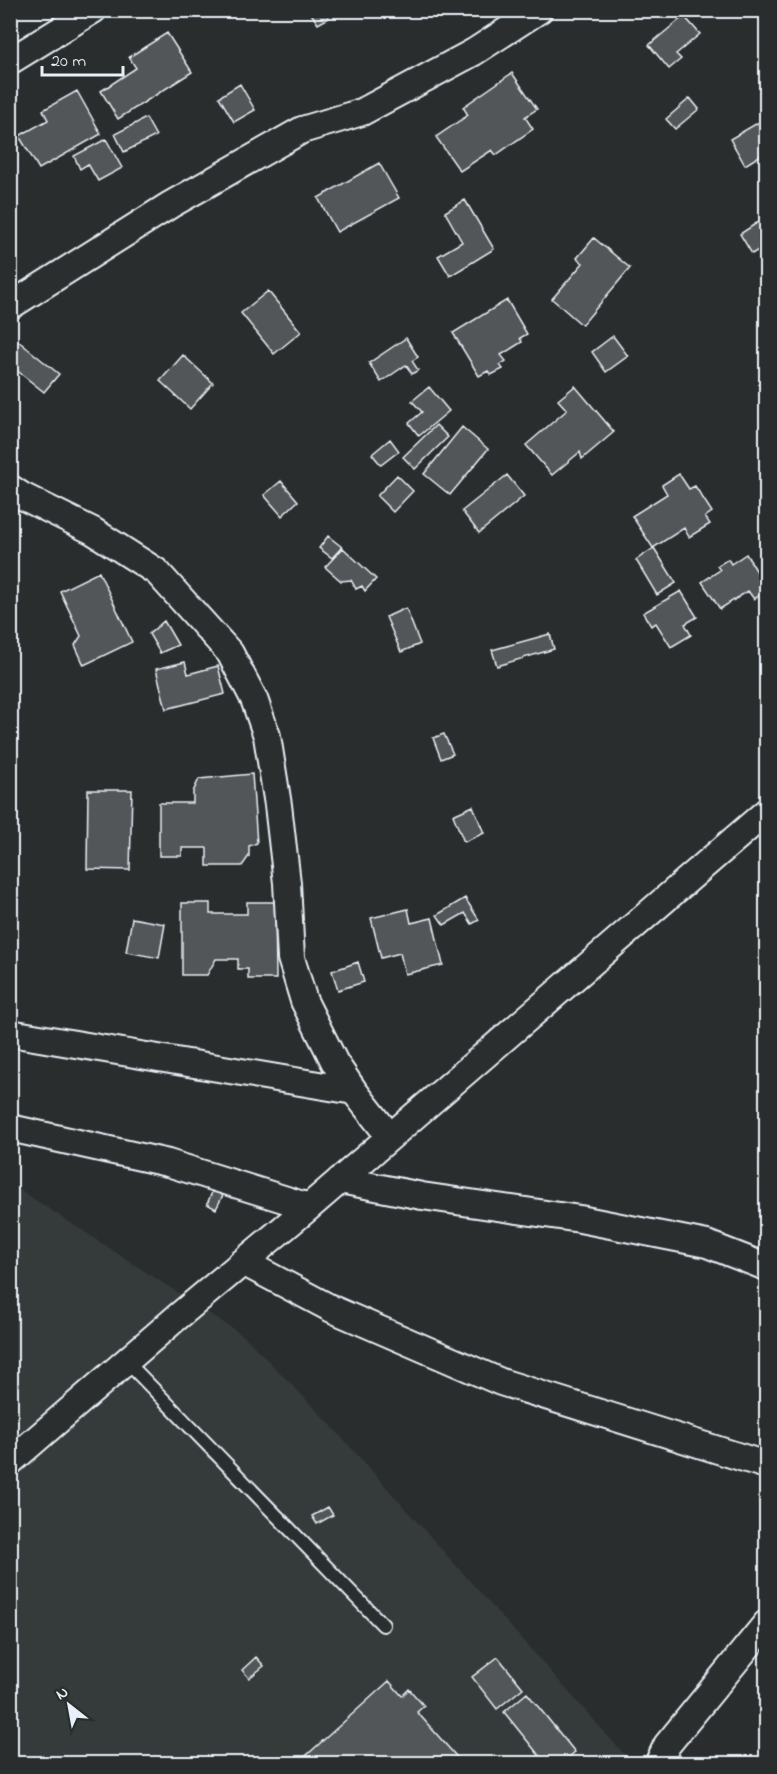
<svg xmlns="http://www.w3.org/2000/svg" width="777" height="1774" font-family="'Indie Flower',sans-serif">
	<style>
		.built { fill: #363a3b }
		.building { fill: #535759; stroke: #e8f1f8; stroke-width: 1.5 }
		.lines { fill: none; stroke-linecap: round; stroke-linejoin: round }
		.service-casing { stroke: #e8f1f8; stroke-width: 16 }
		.minor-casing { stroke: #e8f1f8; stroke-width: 30 }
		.service { stroke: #2a2d2e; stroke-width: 12 }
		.minor { stroke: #2a2d2e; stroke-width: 26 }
	</style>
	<rect width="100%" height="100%" fill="#2a2d2e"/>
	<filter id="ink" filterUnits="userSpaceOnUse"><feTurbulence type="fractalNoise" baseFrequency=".0167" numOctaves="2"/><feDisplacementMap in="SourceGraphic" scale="12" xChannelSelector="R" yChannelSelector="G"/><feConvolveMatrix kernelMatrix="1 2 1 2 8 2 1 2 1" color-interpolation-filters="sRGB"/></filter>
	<g filter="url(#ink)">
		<!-- built -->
		<path class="built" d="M11,1184l233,152 85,87 303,340 -621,1z"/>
		<!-- building -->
		<path class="building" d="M312,10h13l4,8 -11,6 -8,-12z
			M684,16l16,18 -24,20 5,5 -12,10 -20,-24z
			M167,33l25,39 -74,47 -17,-28 35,-23 -7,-11z
			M512,73l25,36 -12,8 8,12 -37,26 -4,-5 -32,21 -24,-34 32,-22 -5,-8z
			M240,84l15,26 -21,12 -15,-25z
			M77,91l24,43 -62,35 -20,-33 29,-16 -5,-10z
			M690,98l9,11 -24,20 -9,-10z
			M146,118l10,18 -32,16 -9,-18z
			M766,118v34l-21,13 -15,-26z
			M106,139l16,29 -24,13 -10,-17 -8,5 -6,-13z
			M379,163l20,35 -62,34 -19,-34z
			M465,200l29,49 -44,27 -12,-20 24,-14 -17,-30z
			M766,217v28l-14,9 -12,-20z
			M594,238l36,30 -48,57 -30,-26 31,-36 -6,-5z
			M268,291l33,41 -27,22 -33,-41z
			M507,300l20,34 -7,4 2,4 -21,13 5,6 -6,4 3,4 -12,6 -3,-4 -9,5 -26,-43z
			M613,336l15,20 -22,16 -14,-20z
			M406,338l12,19 -6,4 6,9 -6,4 -6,-9 -25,17 -12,-19z
			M17,340l42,34 -15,18 -34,-27v-17z
			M183,355l30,28 -23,26 -30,-28z
			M575,386l39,46 -32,27 -2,-7 -28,23 -26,-30 41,-35 -9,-10z
			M429,387l20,24 -30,25 -10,-13 13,-11 -10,-11z
			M436,425l12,12 -33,32 -12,-12z
			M462,427l26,22 -38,46 -26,-21z
			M390,439l9,12 -18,14 -9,-11z
			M679,474l10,15 6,-3 17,26 -7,5 5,7 -21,13 -5,-9 -31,20 -21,-32 35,-22 -5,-9z
			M397,475l16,16 -20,21 -16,-16z
			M507,475l17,21 -45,37 -17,-22z
			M281,481l17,20 -16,15 -18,-21z
			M328,536l14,11 -10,11 -13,-10z
			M343,548l33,31 -11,12 -3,-5 -6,3 -5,-9 -10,1 -16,-14z
			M654,548l22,35 -19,12 -21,-35z
			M746,554l20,32v5l-12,8 -6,-8 -28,18 -18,-27 18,-12 -3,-4 11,-7 3,5z
			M99,572l33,70 -48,23 -9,-20 6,-9 -21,-45z
			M681,591l16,26 -12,7 6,11 -20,12 -15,-24 -5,3 -8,-13z
			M406,608l14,36 -19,8 -15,-35z
			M164,621l14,24 -18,8 -11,-19z
			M550,634l4,15 -57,17 -5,-16z
			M185,662l3,12 30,-8 7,28 -59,15 -10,-40z
			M444,734l9,20 -12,5 -8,-21z
			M252,774l5,69 -8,3v10l-7,10h-35v-18h-25v8h-23v-53h34v-11l6,-13z
			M88,790h44l-2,80 -43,-1z
			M473,806l11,27 -20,9 -11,-27z
			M465,898l14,22 -7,4 -7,-11 -21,12 -7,-10z
			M247,902h28l1,77h-28v-10h-10v-10h-22l-9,16h-25v-72h28v11h37z
			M408,909l3,14 21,-5 11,47 -38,9 -5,-21 -19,5 -10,-40z
			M132,918l33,6 -6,34 -33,-6z
			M358,962l6,20 -26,8 -6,-19z
			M213,1190l10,5 -7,14 -9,-5z
			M328,1507l5,8 -16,9 -5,-8z
			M256,1657l8,9 -15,12 -7,-8z
			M498,1657l25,31 -26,21 -25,-32z
			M389,1681l13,15 7,-7 15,17 -7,6 46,52h-166z
			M527,1693l48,59 -15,12h-14l-42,-52z"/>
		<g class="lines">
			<!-- service casing -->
			<g class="service-casing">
				<path id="service" d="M127,1362l256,263"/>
			</g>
			<!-- minor casing -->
			<g class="minor-casing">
				<path id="minor" d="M10,61l83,-51
					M10,306l160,-101 132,-75 60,-18 112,-60 65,-42
					M10,488l12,8 71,35 64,41 73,81 24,46 13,37 11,69 9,78 4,75 13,43 31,62 19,28 36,46
					M10,1033l344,58
					M10,1128l158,35 141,44
					M340,1180l82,16 158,23 127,25 59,23
					M243,1262l89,47 169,73 265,83
					M10,1462l165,-143 134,-112 457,-395
					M658,1764l9,-19 99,-121"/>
			</g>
			<!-- service -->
			<use href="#service" class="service"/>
			<!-- minor -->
			<use href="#minor" class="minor"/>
		</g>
	</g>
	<!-- margin -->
	<rect width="777" height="1774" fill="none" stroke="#2a2d2e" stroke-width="36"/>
	<rect x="18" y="18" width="741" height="1738" fill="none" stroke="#e8f1f8" stroke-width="2" filter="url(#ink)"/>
	<!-- north arrow -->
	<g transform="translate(69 1705) rotate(329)" stroke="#2a2d2e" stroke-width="4.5" paint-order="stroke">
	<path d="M0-4.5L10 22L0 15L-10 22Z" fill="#e8f1f8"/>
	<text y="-9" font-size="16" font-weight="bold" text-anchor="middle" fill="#e8f1f8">N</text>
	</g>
	<!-- scale -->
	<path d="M42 66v9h81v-9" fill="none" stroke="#e8f1f8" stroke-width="3"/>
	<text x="51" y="66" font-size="18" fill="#e8f1f8" stroke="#2a2d2e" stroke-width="4.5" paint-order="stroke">20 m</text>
</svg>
